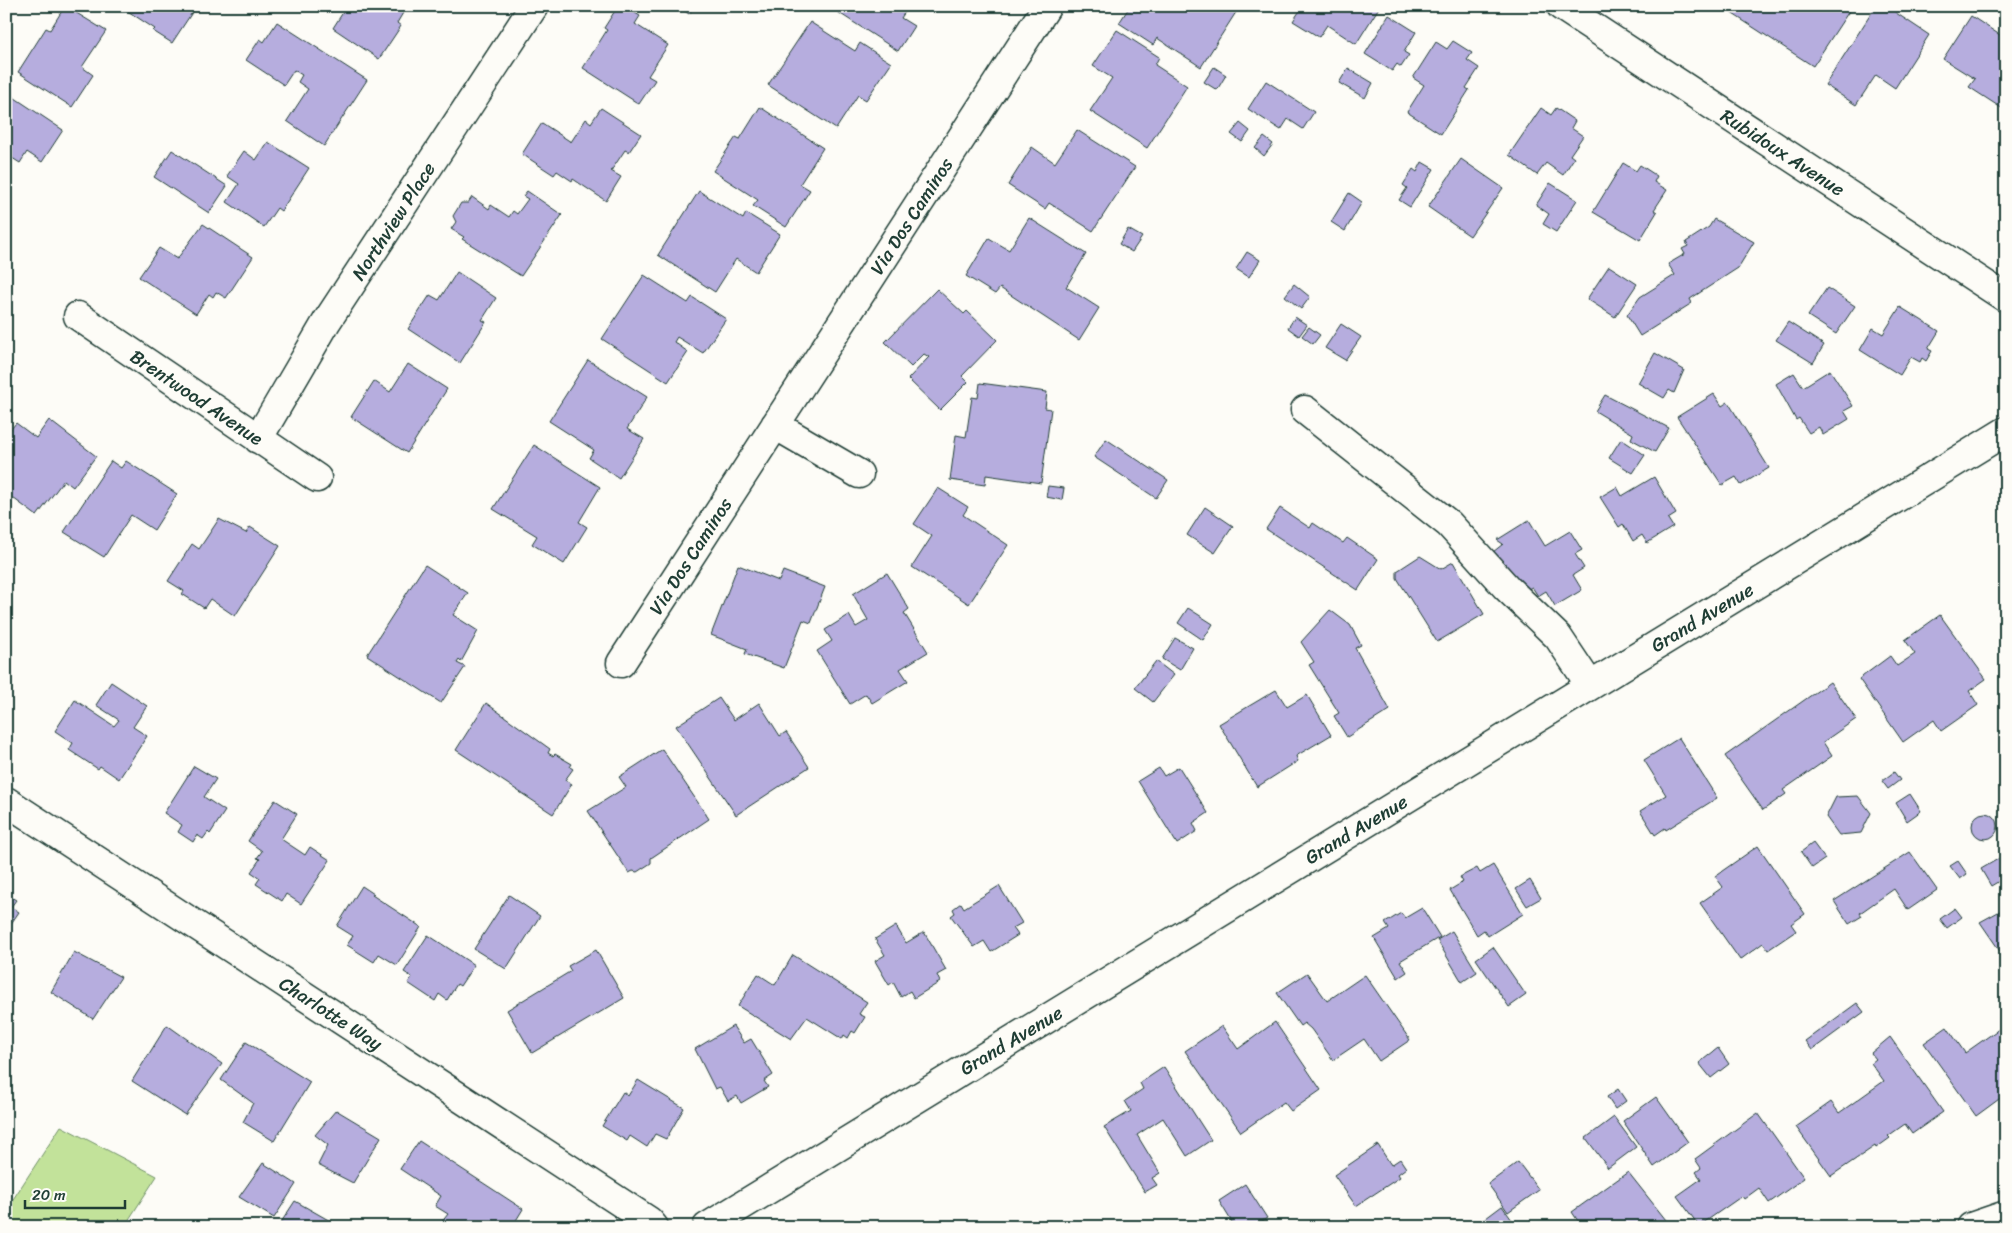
<svg xmlns="http://www.w3.org/2000/svg" width="2012" height="1233" font-family="Sriracha,sans-serif">
	<style>
		.green { fill: #c2e29a; stroke: #709067 }
		.building { fill: #b6adde; stroke: #1f3d34 }
		.lines { fill: none; stroke-linecap: round; stroke-linejoin: round }
		.minor-casing { stroke: #1f3d34; stroke-width: 31 }
		.minor { stroke: #fdfcf7; stroke-width: 28 }
		.labels { text-anchor: middle; stroke-width: 4; stroke-linejoin: round; paint-order: stroke }
		.street-label { font-size: 19px; fill: #1f3d34; stroke: #fdfcf7 }
	</style>
	<rect width="100%" height="100%" fill="#fdfcf7"/>
	<filter id="ink" filterUnits="userSpaceOnUse"><feTurbulence type="fractalNoise" baseFrequency=".02" numOctaves="2"/><feDisplacementMap in="SourceGraphic" scale="10" xChannelSelector="R" yChannelSelector="G"/><feConvolveMatrix kernelMatrix="1 2 1 2 8 2 1 2 1" color-interpolation-filters="sRGB"/></filter>
	<g filter="url(#ink)">
		<!-- green -->
		<path class="green" d="M61,1126l96,50 -33,51h-118v-17z"/>
		<!-- building -->
		<path class="building" d="M65,6l41,25 -24,36 11,8 -21,32 -54,-35 28,-44 4,2z
			M120,6h72l3,2 -23,35 -19,-12 2,-2z
			M347,6h60l-10,17 4,3 -22,33 -46,-31z
			M618,6h6l16,10 -5,8 33,21 -20,31 7,4 -16,24 -56,-36 24,-38 -3,-2z
			M677,6h17l-5,8z
			M839,6h70l-8,12 13,8 -16,25 -62,-40z
			M1130,6h110l-39,61 -44,-29 -4,7 -34,-22z
			M1303,6h77l-24,38 -29,-19 -8,12 -26,-16z
			M1848,6l3,2 -38,58 -91,-59z
			M1876,6h14l6,7 33,22 -34,53 -19,-13 -20,30 -31,-20z
			M1389,15l27,17 -12,20 5,3 -8,12 -4,-3 -5,7 -27,-17z
			M1971,16l35,23v72l-37,-24 6,-8 -32,-20z
			M277,22l90,58 -43,66 -37,-25 21,-32 -10,-7 4,-7 -8,-5 -10,15 -38,-25 14,-21 4,3z
			M810,22l45,29 5,-8 31,20 -25,37 -8,-5 -22,34 -68,-44z
			M1117,30l42,27 -4,8 32,21 -40,62 -57,-37 22,-33 -19,-12z
			M1453,41l19,12 -5,7 12,8 -13,20 3,2 -28,44 -34,-22 17,-27 -11,-7 23,-36 11,7z
			M1214,67l12,8 -9,15 -13,-8z
			M1348,68l25,15 -8,15 -26,-15z
			M1266,81l48,31 -11,17 -15,-10 -7,11 -33,-21z
			M6,92l57,38 -21,32 -15,-10 -7,11 -11,-7 -3,5z
			M760,107l63,41 -23,36 10,6 -24,37 -33,-21 5,-6 -45,-29 23,-34 4,2z
			M601,108l40,26 -12,18 -4,-2 -14,21 10,6 -15,24 -33,-22 -1,2 -15,-10 -3,4 -32,-21 20,-31 29,19 15,-23 5,4z
			M1541,108l10,7 5,-7 19,13 -4,7 12,8 -13,19 4,3 -11,17 -17,-12 -9,12 -28,-20z
			M1240,123l10,8 -8,11 -11,-8z
			M1077,130l58,37 -42,64 -44,-28 -4,6 -37,-24 24,-38 23,16z
			M1264,137l9,7 -9,12 -9,-8z
			M268,142l41,26 -28,43 -4,-3 -13,19 -37,-25 12,-18 -12,-8 17,-25 12,9z
			M172,150l55,36 -18,27 -55,-36z
			M1461,159l42,29 -33,48 -42,-29z
			M1422,162l12,7 -24,38 -11,-7 8,-12 -4,-3 10,-16 4,3z
			M1623,163l13,8 4,-6 17,11 -3,6 13,8 -13,20 3,2 -17,28 -47,-28z
			M1550,183l27,17 -21,32 -13,-8 6,-10 -13,-9z
			M527,191l35,24 -41,61 -59,-37 2,-2 -13,-8 5,-7 -3,-6 8,-13h7l4,-6 17,12 2,-4 18,12 4,-6 4,3 11,-15 -5,-3z
			M699,191l44,28 3,-6 34,21 -24,38 -20,-13 -21,33 -57,-37z
			M1349,193l13,9 -17,29 -14,-9z
			M1029,218l57,36 -20,33 33,21 -20,32 -79,-52 -5,6 -29,-18 23,-38 20,12z
			M1714,219l40,23 -16,26 -48,31 2,4 -52,33 -13,-21 13,-18 35,-22 -7,-11 17,-10 -3,-5 6,-3 -2,-4 23,-15z
			M203,224l50,33 -27,41 -10,-6 -3,5 -4,-3 -13,20 -57,-37 20,-29 18,11z
			M1128,229l14,8 -10,15 -13,-8z
			M1247,252l13,8 -11,17 -13,-8z
			M1609,266l28,18 -22,33 -28,-18z
			M457,272l39,26 -14,22 4,2 -26,41 -52,-34 22,-34 9,5z
			M644,275l44,28 4,-6 34,22 -23,34 -26,-16 -3,5 14,10 -20,30 -66,-43z
			M1294,284l16,13 -9,12 -16,-13z
			M1827,288l28,18 -19,28 -28,-18z
			M937,289l27,25 3,-3 30,29 -35,36 6,6 -28,28 -32,-31 21,-22 -5,-3 -13,13 -26,-25z
			M1900,307l39,24 -11,18 4,2 -6,10 -4,-3 -2,4 -9,-5 -11,18 -40,-25 13,-22 10,6z
			M1295,317l12,8 -8,11 -11,-8z
			M1788,322l36,23 -11,18 -37,-23z
			M1341,324l20,13 -16,23 -20,-12z
			M1309,327l11,8 -7,9 -11,-8z
			M1655,353l29,17 -10,23 -5,-3 -5,8 -26,-15z
			M588,360l59,37 -20,32 17,10 -25,39 -30,-20 5,-8 -45,-29z
			M408,364l39,25 -40,64 -56,-36 23,-36 16,11z
			M1830,370l23,36 -9,5 5,8 -26,16 -4,-8 -10,6 -10,-15 -3,2 -20,-36 18,-11 9,14z
			M980,383l67,9 -2,16 6,1 -10,74 -55,-8 -1,10 -35,-5 6,-45 10,2 6,-40 6,1z
			M1714,394l8,12 6,-4 41,66 -28,17 -5,-8 -14,8 -45,-68z
			M1605,395l64,33 -14,24 -24,-13 2,-5 -38,-23z
			M49,420l47,36 -23,31 -9,-7 -27,36 -24,-18 -7,9v-72l10,-12 20,15z
			M1106,439l62,41 -12,18 -62,-41z
			M1621,439l24,16 -12,18 -24,-15z
			M534,445l66,42 -21,35 8,5 -23,37 -32,-20 5,-8 -44,-27z
			M111,461l10,7 5,-7 51,33 -23,36 -23,-15 -27,42 -40,-25z
			M1654,477l22,37 -8,5 5,8 -26,16 -5,-8 -9,6 -10,-17 -4,3 -19,-30 17,-10 5,9z
			M1048,486l16,2 -2,12 -16,-3z
			M938,488l30,19 -5,8 45,30 -39,59 -57,-37 20,-31 -18,-12z
			M1205,507l28,19 -18,27 -28,-18z
			M1280,508l30,20 3,-5 30,20 4,-5 31,21 -20,31 -92,-61z
			M219,519l27,14 4,-6 30,19 -45,70 -25,-17 -6,9 -22,-14 2,-3 -16,-10 24,-37 7,5z
			M1529,520l16,26 25,-15 12,19 -7,4 9,14 -11,7 9,15 -27,16 -9,-15 -8,5 -6,-9 -13,7 -26,-42 10,-8 -6,-4z
			M1420,556l21,13 12,-7 31,52 -47,28 -40,-64v-7z
			M425,565l43,28 -15,22 25,16 -17,31 -2,-2 -2,3 8,4 -24,36 -74,-48z
			M738,565l41,16 4,-10 42,16 -14,36 -8,-3 -19,48 -39,-14 2,-5 -36,-14z
			M887,573l22,36 -5,4 24,39 -28,17 8,12 -36,22 -6,-9 -16,10 -33,-53 15,-10 -7,-11 24,-15 7,12 12,-7 -15,-26z
			M1188,608l25,16 -10,16 -25,-17z
			M1330,610l20,15 11,20 -6,3 35,62 -43,27 -13,-21 5,-3 -30,-48 5,-3 -13,-20z
			M1940,615l46,64 -17,12 9,14 -37,26 -7,-11 -31,22 -44,-63 31,-23 7,10 18,-12 -10,-14z
			M1175,638l18,10 -13,22 -18,-11z
			M1156,661l18,14 -21,27 -18,-14z
			M111,682l36,24 -14,21 14,9 -28,43 -19,-13 -2,3 -29,-19 4,-7 -18,-12 20,-31 39,26 5,-6 -23,-15z
			M1830,682l26,37 -33,23 9,14 -49,34 3,4 -23,16 -38,-54z
			M1276,690l11,17 20,-12 24,40 -35,21 2,5 -41,26 -38,-63z
			M719,698l15,22 25,-17 21,33 6,-4 23,35 -73,48 -60,-89z
			M486,703l64,46 -2,4 5,3 2,-2 17,10 -2,3 3,2 -8,11 7,4 -19,30 -97,-64z
			M1679,738l38,60 -51,32 -1,-2 -10,7 -15,-24 26,-16 -22,-35z
			M662,749l47,70 -58,39v5l-14,9 -4,-1 -4,2 -41,-62 38,-24 -7,-10z
			M194,766l22,13 -12,18 21,14 -15,23 -2,-2 -5,7 -6,-4 -4,7 -15,-10 4,-7 -18,-12z
			M1179,767l29,46 -15,10 4,8 -20,13 -39,-63 21,-13 5,8z
			M1894,772l6,8 -12,9 -6,-8z
			M1910,794l11,17 -14,10 -11,-18z
			M1858,796l13,17 -10,20 -22,2 -13,-18 10,-20z
			M275,800l22,14 -16,25 24,16 5,-8 20,13 -29,44 -15,-10 -4,7 -26,-17 4,-6 -9,-6 9,-13 -3,-1 5,-7 -14,-10z
			M1972 826a13 13 0 1 1 26 0a13 13 0 1 1-26 0Z
			M1813,843l12,16 -13,9 -11,-16z
			M1758,846l47,68 -14,10 5,7 -28,19 -5,-7 -23,17 -40,-57 23,-16 -8,-11z
			M1910,852l27,38 -29,20 -14,-21 -34,24 2,3 -13,8 -15,-23z
			M1998,859l8,12v6l-15,9 -10,-17z
			M1958,861l9,13 -7,5 -10,-13z
			M1493,865l30,49 -35,22 -4,-6 -7,5 -27,-45 13,-8 -3,-5 17,-9 3,5z
			M1530,880l11,18 -14,8 -11,-17z
			M362,886l12,8 -2,1 49,32 -24,38 -18,-11 -5,8 -27,-17 6,-9 -16,-10z
			M999,886l23,37 -9,5 5,7 -27,17 -7,-11 -10,6 -23,-31 4,-3 -2,-4 8,-6 3,5z
			M6,894l10,6 -5,7 8,5 -11,16 4,3 -6,9z
			M509,895l31,21 -34,53 -32,-20z
			M1422,908l18,29 -40,24 7,11 -9,6 -24,-40 15,-9 -4,-6 16,-10 4,5z
			M1955,908l7,9 -15,11 -7,-9z
			M2000,911l6,7v34l-4,2 -22,-32z
			M896,926l10,17 18,-11 22,38 -9,5 3,7 -26,16 -4,-7 -9,6 -8,-15 -4,3 -14,-24 10,-6 -10,-16z
			M1452,931l25,41 -15,10 -25,-42z
			M428,935l46,30 -14,21 -3,-2 -10,16 -8,-6 -4,7 -27,-18 4,-6 -8,-5z
			M1493,947l33,48 -17,12 -33,-48z
			M596,950l28,48 -92,55 -25,-43 64,-39 -3,-5z
			M74,952l47,25 -28,42 -42,-27z
			M793,955l74,47 -8,12 6,3 -10,16 -3,-2 -4,7 -4,-3 -2,4 -35,-22 -16,22 -53,-33 20,-32 17,11z
			M1307,973l20,28 38,-26 45,65 -31,21 -15,-22 -31,21 -22,-31 -7,-6 -4,3 -23,-33z
			M1857,1003l7,9 -52,38 -7,-9z
			M1275,1022l46,68 -30,21 -7,-9 -43,30 -56,-81 37,-25 16,23z
			M2006,1024v70l-30,22 -52,-73 23,-16 18,26z
			M167,1025l55,39 -37,51 -53,-34z
			M733,1026l11,17 7,-4 22,36 -9,6 4,6 -27,16 -4,-7 -9,5 -8,-14 -5,2 -20,-40z
			M1890,1037l53,75 -31,22 -7,-10 -17,12 2,2 -14,10 -1,-2 -44,30 -35,-49 35,-25 8,11 45,-32 -13,-18 5,-4 -5,-6z
			M246,1042l64,40 -36,59 -31,-19 10,-19 -32,-23z
			M1718,1048l11,16 -18,14 -12,-15z
			M1164,1067l47,73 -24,16 -24,-38 -26,17 23,38 -8,5 5,7 -12,7 -41,-65 27,-16 -6,-10 18,-12 -3,-6z
			M638,1080l46,28 -18,31 -11,-5 -8,13 -17,-11 -3,5 -25,-15 21,-34 5,4z
			M1618,1089l8,12 -11,8 -8,-12z
			M1656,1097l32,45 -34,25 -31,-46z
			M336,1110l45,27 -28,46 -35,-18 10,-20 -13,-10z
			M1758,1113l46,65 -35,25 -10,-15 -15,11 -2,-3 -43,30 -22,-30 24,-17 -5,-7 5,-4 -6,-9z
			M1614,1117l22,30 -28,21 -22,-30z
			M419,1141l104,68 -11,18h-65l-6,-4 7,-9 -13,-8 6,-10 -41,-27z
			M1378,1145l13,20 9,-6 6,9 -8,6 2,3 -44,29 -22,-31z
			M1518,1162l21,28 -31,22 -20,-28z
			M263,1163l33,21 -22,34 -35,-21z
			M1628,1172l38,48 -10,7h-74l-10,-15z
			M1245,1184l22,34 -14,9h-18l-16,-26z
			M295,1201l37,21 -3,5h-51z
			M1502,1206l15,21h-43z"/>
		<g class="lines">
			<!-- minor casing -->
			<g class="minor-casing">
				<path id="minor" d="M1561,6l445,292
					M78,316l239,162
					M1305,410l144,114 58,64 51,49 32,48
					M775,425l84,49
					M258,439l69,-118 207,-315
					M621,663l426,-657
					M6,801l643,420 5,6
					M707,1227l1299,-796
					M1971,1227l35,-12"/>
			</g>
			<!-- minor -->
			<use href="#minor" class="minor"/>
		</g>
	</g>
	<g class="labels">
		<!-- street labels -->
		<g class="street-label">
			<text transform="translate(1783 152) rotate(33)" y="7">Rubidoux Avenue</text>
			<text transform="translate(911 216) rotate(-57)" y="7">Via Dos Caminos</text>
			<text transform="translate(393 221) rotate(-57)" y="7">Northview Place</text>
			<text transform="translate(197 397) rotate(34)" y="7">Brentwood Avenue</text>
			<text transform="translate(690 556) rotate(-57)" y="7">Via Dos Caminos</text>
			<text transform="translate(1702 617) rotate(-31)" y="7">Grand Avenue</text>
			<text transform="translate(1356 829) rotate(-31)" y="7">Grand Avenue</text>
			<text transform="translate(331 1013) rotate(33)" y="7">Charlotte Way</text>
			<text transform="translate(1011 1040) rotate(-31)" y="7">Grand Avenue</text>
		</g>
	</g>
	<!-- margin -->
	<rect width="2012" height="1233" fill="none" stroke="#fdfcf7" stroke-width="25"/>
	<rect x="12" y="12" width="1987" height="1208" fill="none" stroke="#1f3d34" stroke-width="2" filter="url(#ink)"/>
	<!-- scale -->
	<path d="M25 1200v8h100v-8" fill="none" stroke="#1f3d34" stroke-width="2.5"/>
	<text x="32" y="1200" font-size="15" fill="#1f3d34" stroke="#fdfcf7" stroke-width="4" paint-order="stroke">20 m</text>
</svg>
